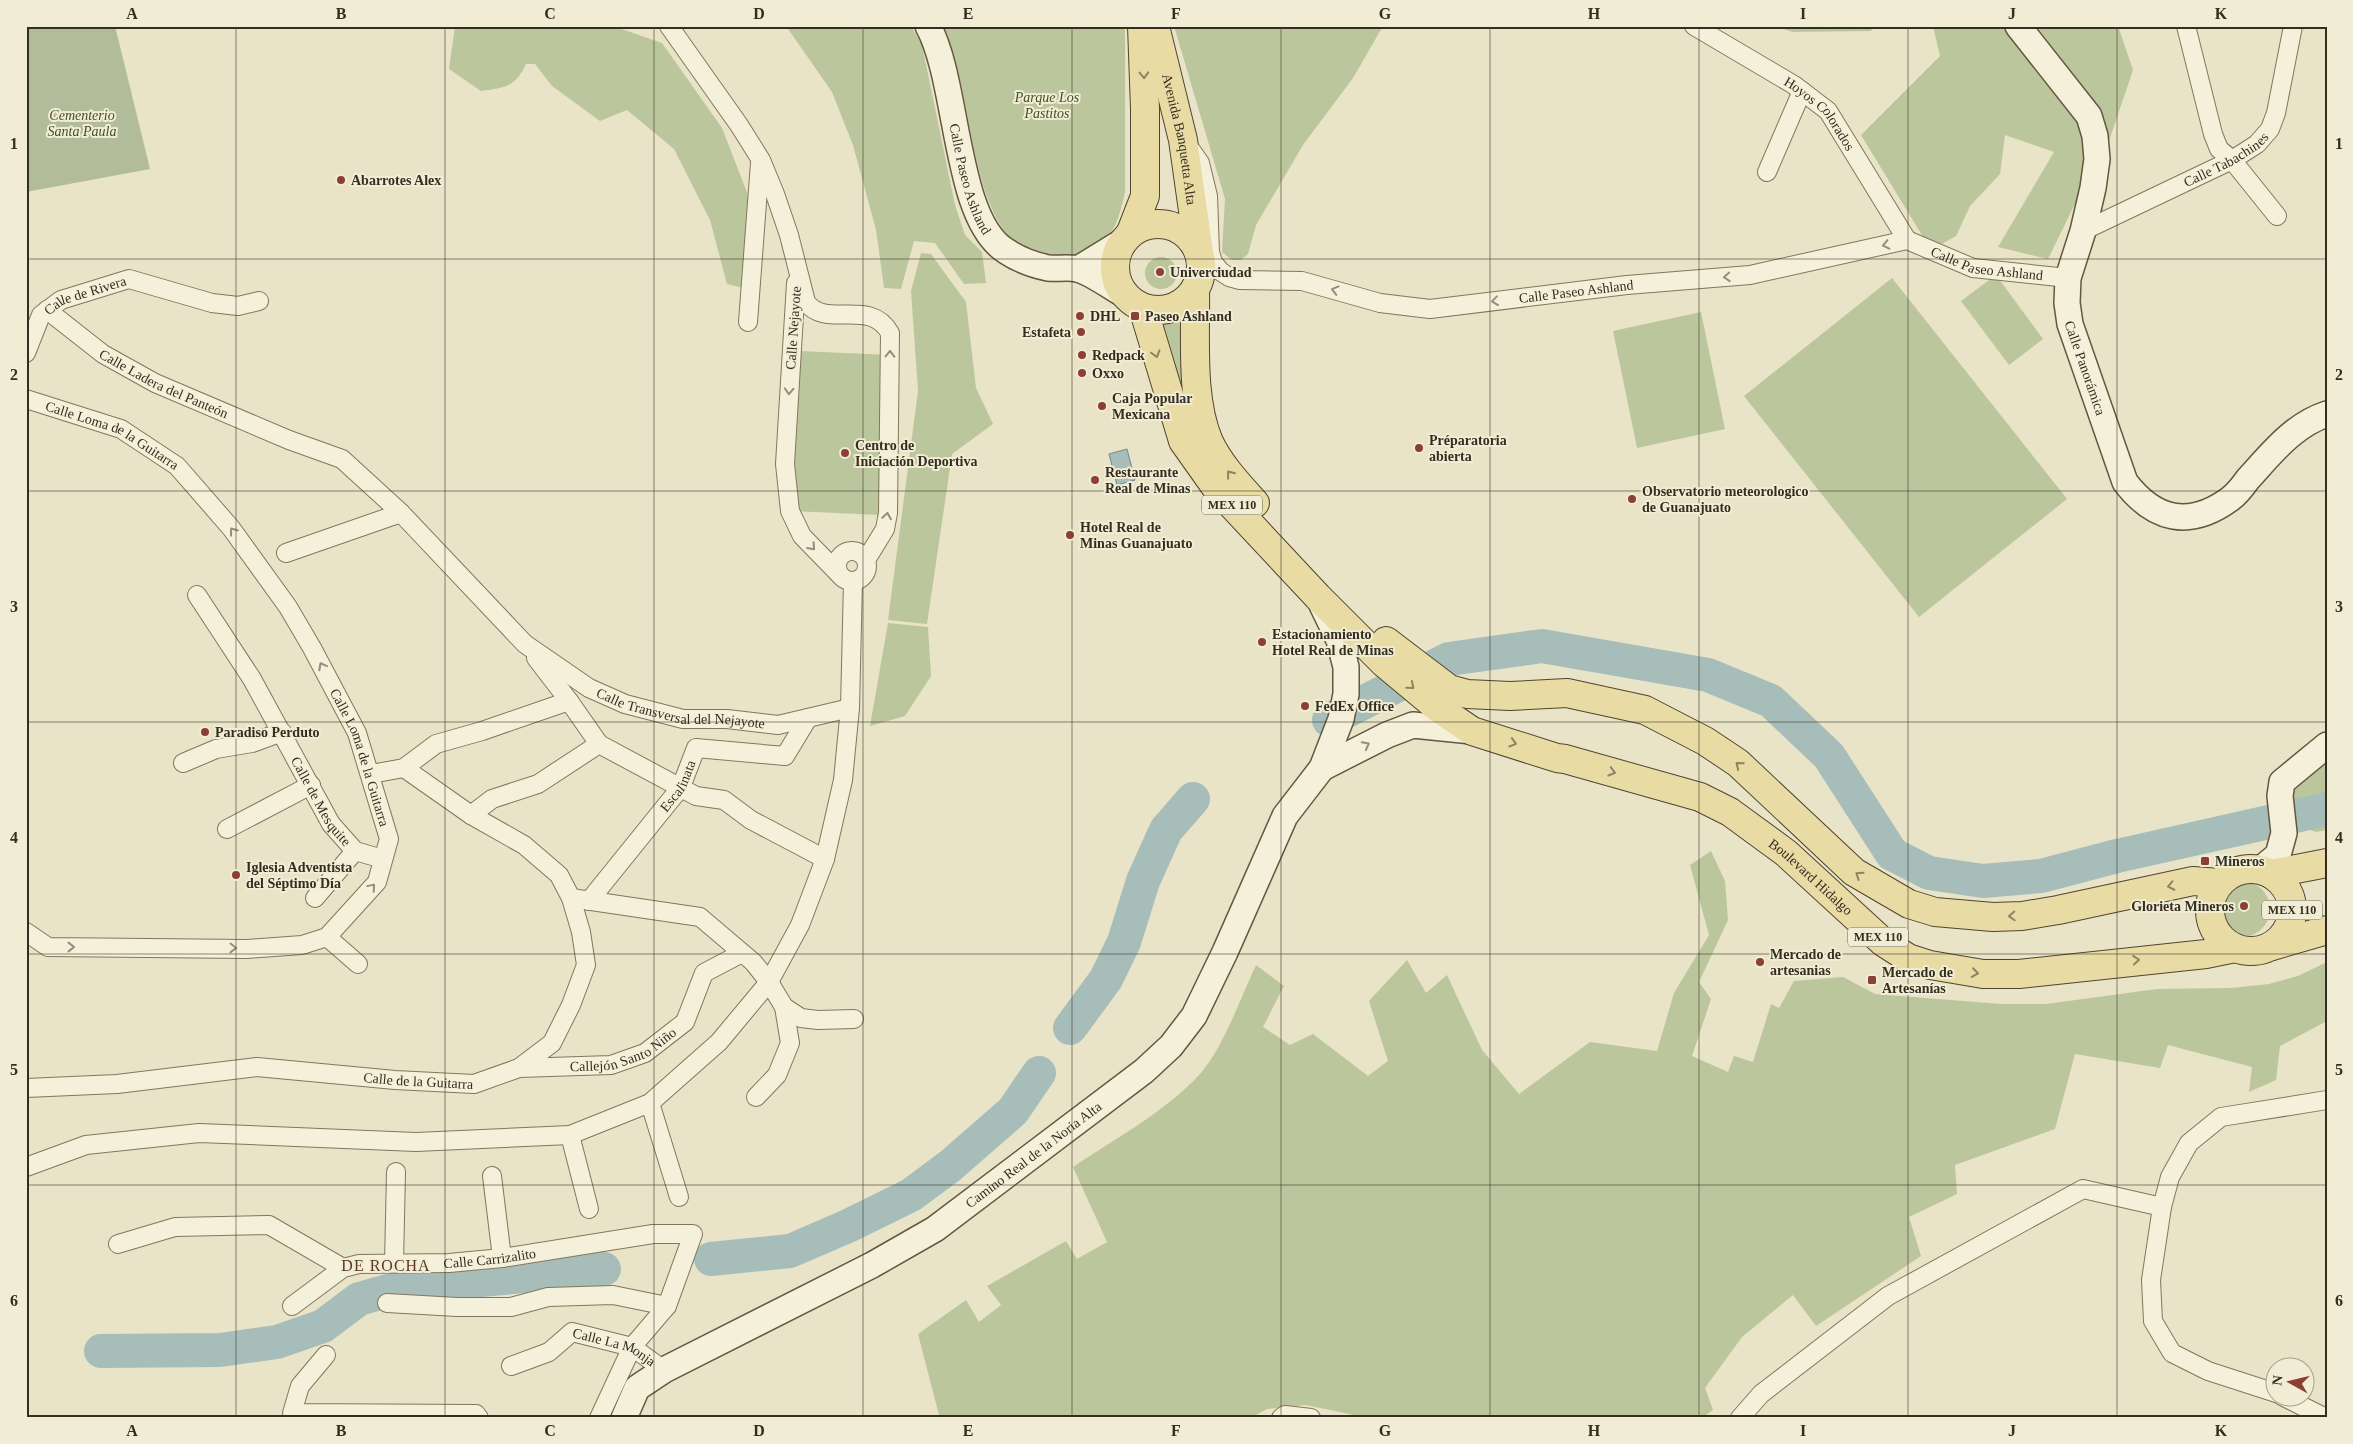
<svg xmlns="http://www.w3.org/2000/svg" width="2353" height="1444" font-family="'Times New Roman',serif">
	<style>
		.green { fill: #bcc69c; fill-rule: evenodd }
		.cemetery { fill: #b3bc9a }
		.water { fill: #a7bdba; stroke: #6f8b87 }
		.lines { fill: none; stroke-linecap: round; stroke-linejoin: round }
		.river { stroke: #a7bdba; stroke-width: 34 }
		.street-casing { stroke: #83765e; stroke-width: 20 }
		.secondary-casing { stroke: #645741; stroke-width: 28 }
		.primary-casing { stroke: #514432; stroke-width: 30 }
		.street { stroke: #f5f0d9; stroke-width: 18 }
		.secondary { stroke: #f5f0d9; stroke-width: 25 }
		.primary { stroke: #e8dba3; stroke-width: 28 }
		.oneway { stroke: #8e8462 }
		.oneway2 { stroke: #958e7c }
		.grid { fill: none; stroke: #352d20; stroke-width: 1; stroke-opacity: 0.55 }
		.poi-dot { fill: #8b3f35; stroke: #f1edd5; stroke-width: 2 }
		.labels { text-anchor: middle; stroke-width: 4; stroke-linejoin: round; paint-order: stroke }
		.shield { fill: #f1edd5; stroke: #6d6756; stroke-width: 1 }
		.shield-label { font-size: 12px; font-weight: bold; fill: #352d20 }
		.park-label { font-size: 14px; font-style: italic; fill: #404f29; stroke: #f1edd5 }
		.street-label { font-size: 14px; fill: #352d20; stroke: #f1edd5 }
		.poi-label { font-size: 14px; font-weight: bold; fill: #352d20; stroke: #f1edd5; text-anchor: start }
		.quarter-label { font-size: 16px; letter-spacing: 1px; fill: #5c3725; stroke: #f1edd5 }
		.neatline { fill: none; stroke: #352d20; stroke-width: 2 }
		.grid-label { font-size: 16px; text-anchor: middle; font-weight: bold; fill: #352d20 }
	</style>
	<rect width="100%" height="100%" fill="#e9e3c7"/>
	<!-- green -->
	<path class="green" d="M455,26h158l49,17 60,85 26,67 -5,93 -16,-4 -17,-64 -36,-71 -47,-39 -27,11 -48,-35 -17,-22h-9c-11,23 -21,24 -45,27l-32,-22z
		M786,26h125l11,19 33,160 10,30 17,17 4,31 -22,1 -29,-41 -21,-2 -13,48 -17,-1 -8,-58 -23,-85 -21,-53z
		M943,26h182v166c-10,44 -14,46 -52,69 -13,-3 -43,-6 -53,-11 -2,-1 -5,-6 -7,-8 -46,-51 -40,-152 -70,-216z
		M1174,26h209l-30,52 -50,67 -47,80 -8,29 -7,6h-9l-10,-8 3,-53z
		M1776,26h98l-3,5 -79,1z
		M1933,26h185l15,44 -40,118 -2,-17 -43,88 -50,-12 56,-95 -49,-17 -5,39 -30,32 -14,30 -25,14 -70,-115 79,-79zM2060,92l29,24 1,29z
		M921,253l10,1 35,48 10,86 17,36 -41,30 -25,170 -39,-4 30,-229 -7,-100z
		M1145 273a16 16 0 1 1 32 0a16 16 0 1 1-32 0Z
		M1996,275l47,64 -34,26 -48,-64z
		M1892,278l175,221 -148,118 -175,-221z
		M1178,312l15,102 -4,2 -32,-100z
		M1701,312l24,117 -88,19 -24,-117z
		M800,351l88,4 -8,160 -88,-4z
		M888,623l40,4 3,49 -26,40 -35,10z
		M2327,764v66l-11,2 -17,-6 -7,-39z
		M1711,851l14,30 3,39 -29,62 12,17 -19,57 36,16 6,-16 19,6 18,-58 8,4 15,-27 49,-4 32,17 126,10h45l111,-15 74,-1 38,-4 29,-8 29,-14v59l-47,25 -4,34 -27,12 3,-25 -84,-22 -8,23 -85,-14 -20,75 -100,36 2,29 -48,23 12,39 -105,70 -23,-31 -51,42 -37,51 8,22 -11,8h-334l-62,-13 -39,4 -17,9h-307l-4,-3 -21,-81 48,-34 13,22 22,-17 -14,-19 79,-45 11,18 30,-17 -34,-75c43,-29 92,-55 127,-93 23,-26 41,-77 56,-109l28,21 -21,41 27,18 23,-11 55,42 20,-15 -19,-60 38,-41 19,33 21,-18 35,75 37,44 71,-52 67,9 17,-58 35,-58 -19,-70z
		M2214 909a28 28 0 1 1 56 0a28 28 0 1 1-56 0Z"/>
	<!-- cemetery -->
	<path class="cemetery" d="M26,26h89l35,143 -124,23z"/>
	<!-- water -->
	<path class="water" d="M1127,449l8,31 -18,5 -8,-31z"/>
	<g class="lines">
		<!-- river -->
		<path class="river" d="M1329,720l120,-61 93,-13 166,29 63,26 58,55 63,98 37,19 54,8 58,-5 76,-20 210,-47
			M1070,1028l36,-49 18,-37 19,-61 23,-51 27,-31
			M711,1259l79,-8 58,-25 63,-31 39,-29 63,-55 26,-38
			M101,1351l119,-1 57,-8 46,-16 36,-27 43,-12 202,-18"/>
		<!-- street casing -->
		<g class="street-casing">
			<g id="street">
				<path d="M669,26l70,99 22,35 14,34 14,41 17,67c20,28 64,-5 84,31l-2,180 -3,16 -19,31"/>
				<path id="s1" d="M1694,26l100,59 34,26 79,129"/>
				<path d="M2186,26l27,108 6,15 13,11 45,56"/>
				<path id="s2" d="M1186,143l14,20 8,33 2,56 3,10 7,9 9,6 11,3 62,1 78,22 50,6 197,-24 123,-10 157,-35 66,28 95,10"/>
				<path d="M1767,172l35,-81"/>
				<path id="s3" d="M2083,231l149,-71 25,-16 13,-15 6,-16 17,-87"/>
				<path d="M796,283l-11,181 5,47 12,25 38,39"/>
				<path id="s4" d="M47,310l56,44 52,29 134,57 53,19 59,54 124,131 64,44 36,16 58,15h44l51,6 72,-17"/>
				<path d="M748,322l12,-159"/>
				<path id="s5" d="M26,353l15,-38 20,-15 68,-21 83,24 26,3 21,-5"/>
				<path id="s6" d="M26,399l95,30 56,37 54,62 57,79 24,41 45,85 32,106 -12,43 -50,55 -25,8 -55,4 -199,-2 -22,-15"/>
				<circle cx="852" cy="566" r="15"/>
				<path d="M286,553l115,-40"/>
				<path id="s7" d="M197,595l55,84 79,145 24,27 28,8"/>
				<path d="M536,658l33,43 30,43 97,52 28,4 27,20 74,39"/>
				<path d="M183,763l33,-14 36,-6 30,-11"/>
				<path d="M371,774l33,-6 32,-24 46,-13 87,-30"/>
				<path d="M471,815l21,-16 46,-15 61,-40"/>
				<path d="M227,829l84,-44"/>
				<path d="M315,898l40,-47"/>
				<path d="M571,898l129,19 53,45 16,20 15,25 6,36 -13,32 -21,22"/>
				<path id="s8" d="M589,901l92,-114 15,-39 89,8 23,-38"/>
				<path d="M327,937l31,27"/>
				<path d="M784,1007l17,11 17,2 36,-1"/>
				<path id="s9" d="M519,1068l92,-3 34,-12 40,-31 19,-49 38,-20"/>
				<path id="s10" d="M26,1088l91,-4 140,-17 138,13 79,4 45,-16 33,-25 19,-38 15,-40 -5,-33 -10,-34 -12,-23 -35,-30 -53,-30 -67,-47"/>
				<path d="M650,1103l29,94"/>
				<path d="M570,1135l19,74"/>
				<path d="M26,1167l60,-22 113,-12 217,9 154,-7 80,-32 69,-61 50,-60 31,-57 25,-66 18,-79 7,-72 3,-127"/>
				<path d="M492,1176l10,82"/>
				<path d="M118,1244l57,-17 94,-2 74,43"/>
				<path d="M394,1263l2,-91"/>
				<path d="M387,1303l70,4h54l37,-10 65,-2 54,11"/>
				<path id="s11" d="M292,1306l51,-38 16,-4 90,-1 53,-5 151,-24h40l-26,72 -35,41 -33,71"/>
				<path d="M326,1355l-26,31 -8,27 184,1 3,4"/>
				<path id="s12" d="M511,1366l38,-14 23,-20 60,15 32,23"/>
				<path d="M2276,1393l-68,-22 -36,-18 -19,-32 -2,-41 11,-73 8,-30 19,-34 32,-26 106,-17"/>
				<path d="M2282,1396l44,22"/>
				<path d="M1281,1418l4,-3 26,3"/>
				<path d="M1740,1418l21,-24 127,-98 195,-107 79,18"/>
			</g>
		</g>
		<!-- secondary casing -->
		<g class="secondary-casing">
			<g id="secondary">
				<path id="s13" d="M928,26c31,56 26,193 78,225 12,8 27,14 42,17 9,1 21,-1 30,1 16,5 32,18 47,26"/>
				<path id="s14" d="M2018,26l71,90 6,20 2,23 -4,29 -10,43 -15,47 -1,25 3,21 55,158c29,38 64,47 105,17 7,-5 13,-13 18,-20 23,-25 45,-54 79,-65"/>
				<path d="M1078,269l44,-27"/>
				<path d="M1322,768l65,-33 26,-10 59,6"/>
				<path d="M2261,869l17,-14 6,-22 -4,-37 2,-14 45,-37"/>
				<path id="s15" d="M624,1418l13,-30 27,-18 208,-105 63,-36 209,-158 27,-25 23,-30 31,-64 60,-136 37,-48 19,-49 5,-25v-27l-7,-27 -17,-35"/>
			</g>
		</g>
		<!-- primary casing -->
		<g class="primary-casing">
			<g id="primary">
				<path id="s16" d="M1155,26l28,114 16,113"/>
				<circle cx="1158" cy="267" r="43"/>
				<path d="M1131,232l14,-36v-87l-3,-83"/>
				<path d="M1195,289c1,47 -5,109 14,153 11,23 29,42 46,61"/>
				<path id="s17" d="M1143,308l40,133 34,48 101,108 66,66 54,45 34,23 85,27 8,1 135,38 30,15 56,41 97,89 25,16 22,7 53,9h36l187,-20 29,-6"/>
				<path d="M1386,641l63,48 18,5 43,2 57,-3 78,17 60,31 33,22 116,109 55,32 26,8 58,5 29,-1 36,-6 135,-29 26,2"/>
				<circle cx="2251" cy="910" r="41"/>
				<path d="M2271,874l56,-11"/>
				<path d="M2272,946l55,-16"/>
			</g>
		</g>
		<!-- street -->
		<use href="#street" class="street"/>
		<!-- secondary -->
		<use href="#secondary" class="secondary"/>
		<!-- primary -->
		<use href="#primary" class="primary"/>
	</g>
	<!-- one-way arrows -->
	<defs><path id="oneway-chevron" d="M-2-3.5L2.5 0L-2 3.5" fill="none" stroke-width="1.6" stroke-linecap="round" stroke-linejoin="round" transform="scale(1.25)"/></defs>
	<g class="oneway">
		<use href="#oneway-chevron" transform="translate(1144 75) rotate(88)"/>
		<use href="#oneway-chevron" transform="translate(1156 354) rotate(74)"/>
		<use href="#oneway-chevron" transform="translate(1230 474) rotate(-128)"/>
		<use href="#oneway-chevron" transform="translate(1411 686) rotate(40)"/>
		<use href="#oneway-chevron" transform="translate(1513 743) rotate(17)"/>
		<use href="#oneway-chevron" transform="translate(1739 765) rotate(-141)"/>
		<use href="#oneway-chevron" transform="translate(1612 772) rotate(16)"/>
		<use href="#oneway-chevron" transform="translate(1859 875) rotate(-146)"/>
		<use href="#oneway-chevron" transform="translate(2171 886) rotate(168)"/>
		<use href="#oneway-chevron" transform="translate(2012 916) rotate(177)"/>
		<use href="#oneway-chevron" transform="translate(2136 960) rotate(-5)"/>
		<use href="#oneway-chevron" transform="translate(1975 973) rotate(8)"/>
	</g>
	<g class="oneway2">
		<use href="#oneway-chevron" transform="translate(1886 245) rotate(167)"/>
		<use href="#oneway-chevron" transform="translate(1727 277) rotate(176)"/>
		<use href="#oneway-chevron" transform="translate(1335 290) rotate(-165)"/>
		<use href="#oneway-chevron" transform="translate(1495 301) rotate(173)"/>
		<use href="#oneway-chevron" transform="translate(890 354) rotate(-89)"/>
		<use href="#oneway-chevron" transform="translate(789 391) rotate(93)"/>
		<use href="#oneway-chevron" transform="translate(887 516) rotate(-81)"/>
		<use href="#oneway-chevron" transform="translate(233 531) rotate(-127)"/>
		<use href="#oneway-chevron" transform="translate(812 547) rotate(48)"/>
		<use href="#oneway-chevron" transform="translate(322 666) rotate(-118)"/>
		<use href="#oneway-chevron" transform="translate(1366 745) rotate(-28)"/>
		<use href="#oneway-chevron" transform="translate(372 887) rotate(-50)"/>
		<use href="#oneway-chevron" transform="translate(71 947)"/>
		<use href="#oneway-chevron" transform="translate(233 948) rotate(1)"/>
	</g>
	<!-- grid -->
	<path class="grid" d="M236,26v1392M445,26v1392M654,26v1392M863,26v1392M1072,26v1392M1281,26v1392M1490,26v1392M1699,26v1392M1908,26v1392M2117,26v1392M26,259h2301M26,491h2301M26,722h2301M26,954h2301M26,1185h2301"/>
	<!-- markers -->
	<g class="poi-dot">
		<circle cx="341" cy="180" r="5"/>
		<circle cx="1160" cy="272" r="5"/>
		<circle cx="1080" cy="316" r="5"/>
		<rect x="1130" y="311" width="10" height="10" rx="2.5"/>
		<circle cx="1081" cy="332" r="5"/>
		<circle cx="1082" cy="355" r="5"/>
		<circle cx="1082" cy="373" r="5"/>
		<circle cx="1102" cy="406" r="5"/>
		<circle cx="1419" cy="448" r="5"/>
		<circle cx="845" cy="453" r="5"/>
		<circle cx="1095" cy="480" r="5"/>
		<circle cx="1632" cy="499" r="5"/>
		<circle cx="1070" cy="535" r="5"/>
		<circle cx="1262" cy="642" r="5"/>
		<circle cx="1305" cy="706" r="5"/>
		<circle cx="205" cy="732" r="5"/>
		<rect x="2200" y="856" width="10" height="10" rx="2.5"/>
		<circle cx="236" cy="875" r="5"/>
		<circle cx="2244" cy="906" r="5"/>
		<circle cx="1760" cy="962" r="5"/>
		<rect x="1867" y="975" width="10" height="10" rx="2.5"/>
	</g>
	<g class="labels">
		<!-- shield labels -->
		<g class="shield">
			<rect x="1202" y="495.5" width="60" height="19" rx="4"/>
			<rect x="2262" y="900.5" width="60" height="19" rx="4"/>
			<rect x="1848" y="927.5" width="60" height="19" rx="4"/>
		</g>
		<g class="shield-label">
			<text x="1232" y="509">MEX 110</text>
			<text x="2292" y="914">MEX 110</text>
			<text x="1878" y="941">MEX 110</text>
		</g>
		<!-- park labels -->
		<g class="park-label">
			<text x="1047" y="102">Parque Los<tspan x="1047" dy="16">Pastitos</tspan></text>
			<text x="82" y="120">Cementerio<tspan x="82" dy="16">Santa Paula</tspan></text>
		</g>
		<!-- street labels -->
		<g class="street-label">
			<text dy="5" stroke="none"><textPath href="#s1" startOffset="155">Hoyos Colorados</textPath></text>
			<text dy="5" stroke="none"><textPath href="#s16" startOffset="116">Avenida Banquetta Alta</textPath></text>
			<text dy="5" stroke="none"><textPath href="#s3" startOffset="160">Calle Tabachines</textPath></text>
			<text dy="5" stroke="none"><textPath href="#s13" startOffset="159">Calle Paseo Ashland</textPath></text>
			<text dy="5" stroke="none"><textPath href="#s2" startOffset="919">Calle Paseo Ashland</textPath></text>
			<text dy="5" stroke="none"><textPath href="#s2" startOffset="499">Calle Paseo Ashland</textPath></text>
			<text dy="5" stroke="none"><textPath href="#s5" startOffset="90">Calle de Rivera</textPath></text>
			<text transform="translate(793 328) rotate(-86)" y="5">Calle Nejayote</text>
			<text dy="5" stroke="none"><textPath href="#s14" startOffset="374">Calle Panorámica</textPath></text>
			<text dy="5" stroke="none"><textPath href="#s4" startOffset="139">Calle Ladera del Panteón</textPath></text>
			<text dy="5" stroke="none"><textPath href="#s6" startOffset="94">Calle Loma de la Guitarra</textPath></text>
			<text dy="5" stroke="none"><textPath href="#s4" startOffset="766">Calle Transversal del Nejayote</textPath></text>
			<text dy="5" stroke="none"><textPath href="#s6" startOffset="514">Calle Loma de la Guitarra</textPath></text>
			<text dy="5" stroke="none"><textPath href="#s8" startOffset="146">Escalinata</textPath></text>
			<text dy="5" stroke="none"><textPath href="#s7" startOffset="241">Calle de Mesquite</textPath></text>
			<text dy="5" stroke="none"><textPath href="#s17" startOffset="925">Boulevard Hidalgo</textPath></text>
			<text dy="5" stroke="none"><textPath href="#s9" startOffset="108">Callejón Santo Niño</textPath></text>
			<text dy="5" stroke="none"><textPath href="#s10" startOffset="394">Calle de la Guitarra</textPath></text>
			<text dy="5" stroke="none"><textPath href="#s15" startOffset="494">Camino Real de la Noria Alta</textPath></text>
			<text dy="5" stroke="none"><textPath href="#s11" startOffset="211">Calle Carrizalito</textPath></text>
			<text dy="5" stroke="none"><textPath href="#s12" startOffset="116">Calle La Monja</textPath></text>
		</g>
		<!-- poi labels -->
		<g class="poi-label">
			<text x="351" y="185">Abarrotes Alex</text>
			<text x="1170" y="277">Univerciudad</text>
			<text x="1090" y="321">DHL</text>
			<text x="1145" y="321">Paseo Ashland</text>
			<text x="1071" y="337" text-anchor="end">Estafeta</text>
			<text x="1092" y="360">Redpack</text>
			<text x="1092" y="378">Oxxo</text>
			<text x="1112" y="403">Caja Popular<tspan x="1112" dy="16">Mexicana</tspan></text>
			<text x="1429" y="445">Préparatoria<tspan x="1429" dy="16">abierta</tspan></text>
			<text x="855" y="450">Centro de<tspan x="855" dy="16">Iniciación Deportiva</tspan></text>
			<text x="1105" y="477">Restaurante<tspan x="1105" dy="16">Real de Minas</tspan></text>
			<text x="1642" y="496">Observatorio meteorologico<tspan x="1642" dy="16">de Guanajuato</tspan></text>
			<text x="1080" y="532">Hotel Real de<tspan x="1080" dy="16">Minas Guanajuato</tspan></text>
			<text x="1272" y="639">Estacionamiento<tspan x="1272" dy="16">Hotel Real de Minas</tspan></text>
			<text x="1315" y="711">FedEx Office</text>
			<text x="215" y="737">Paradiso Perduto</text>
			<text x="2215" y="866">Mineros</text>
			<text x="246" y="872">Iglesia Adventista<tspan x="246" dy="16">del Séptimo Día</tspan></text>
			<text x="2234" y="911" text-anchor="end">Glorieta Mineros</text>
			<text x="1770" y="959">Mercado de<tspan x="1770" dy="16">artesanias</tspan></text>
			<text x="1882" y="977">Mercado de<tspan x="1882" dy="16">Artesanías</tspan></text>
		</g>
		<!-- quarter labels -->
		<g class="quarter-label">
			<text x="386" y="1271">DE ROCHA</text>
		</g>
	</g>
	<!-- border -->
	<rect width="2353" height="1444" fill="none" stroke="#f1edd5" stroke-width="55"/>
	<!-- north arrow -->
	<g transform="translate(2290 1382) rotate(278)"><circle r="24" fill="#f1edd5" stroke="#a6a08d"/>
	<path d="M0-4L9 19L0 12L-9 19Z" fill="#8b3f35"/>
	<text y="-8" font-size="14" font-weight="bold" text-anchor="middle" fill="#352d20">N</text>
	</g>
	<rect x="28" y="28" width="2298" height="1388" class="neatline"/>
	<g class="grid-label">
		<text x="132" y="19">A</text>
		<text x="341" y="19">B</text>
		<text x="550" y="19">C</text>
		<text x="759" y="19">D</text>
		<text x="968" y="19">E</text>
		<text x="1176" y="19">F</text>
		<text x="1385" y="19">G</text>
		<text x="1594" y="19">H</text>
		<text x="1803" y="19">I</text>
		<text x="2012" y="19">J</text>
		<text x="2221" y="19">K</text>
		<text x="14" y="149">1</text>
		<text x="2339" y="149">1</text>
		<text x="14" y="380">2</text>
		<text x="2339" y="380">2</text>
		<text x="14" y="612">3</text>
		<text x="2339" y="612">3</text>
		<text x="14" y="843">4</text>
		<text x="2339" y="843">4</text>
		<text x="14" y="1075">5</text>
		<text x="2339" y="1075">5</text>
		<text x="14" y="1306">6</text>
		<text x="2339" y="1306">6</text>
		<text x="132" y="1436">A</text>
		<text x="341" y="1436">B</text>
		<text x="550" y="1436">C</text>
		<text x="759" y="1436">D</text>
		<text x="968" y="1436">E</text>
		<text x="1176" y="1436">F</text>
		<text x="1385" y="1436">G</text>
		<text x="1594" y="1436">H</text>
		<text x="1803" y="1436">I</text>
		<text x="2012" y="1436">J</text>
		<text x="2221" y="1436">K</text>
	</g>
</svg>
